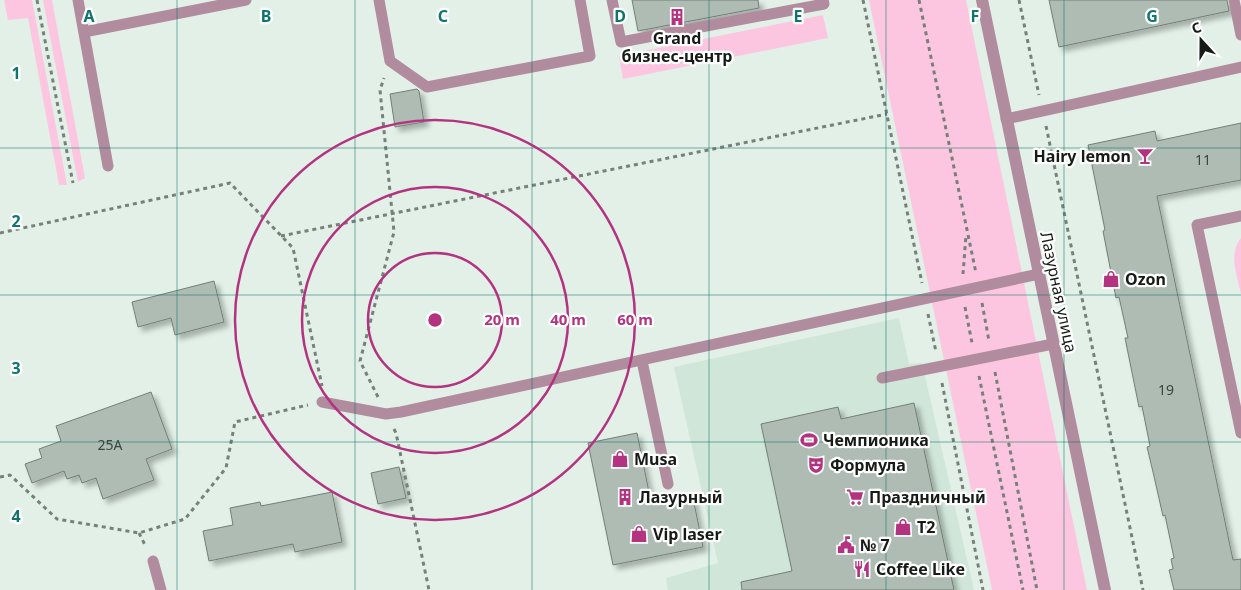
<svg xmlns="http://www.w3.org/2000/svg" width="1241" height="590" font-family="'Noto Sans',sans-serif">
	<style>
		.built { fill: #d0e6d8 }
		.green { fill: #fcc6e0 }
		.building { fill: #aebcb3; stroke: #737f77; filter: url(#shadow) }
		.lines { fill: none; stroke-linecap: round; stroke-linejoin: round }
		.path { stroke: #77807a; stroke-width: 3; stroke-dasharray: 4 4; stroke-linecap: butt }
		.lane { stroke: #b18b9e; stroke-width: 11 }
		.street { stroke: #b18b9e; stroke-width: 12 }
		.grid { fill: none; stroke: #0f766e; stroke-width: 1; stroke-opacity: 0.55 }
		.ring { fill: none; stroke: #b33380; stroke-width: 2.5 }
		.labels { text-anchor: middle; stroke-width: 4.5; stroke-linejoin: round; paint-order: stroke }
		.number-label { font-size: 14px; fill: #3c433e }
		.poi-label { font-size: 16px; font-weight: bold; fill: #161b17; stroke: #fff; text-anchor: start }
		.street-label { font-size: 16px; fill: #161b17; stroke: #fff }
		.grid-label { font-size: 16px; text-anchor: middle; font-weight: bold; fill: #0f766e; stroke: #fff; stroke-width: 4.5; stroke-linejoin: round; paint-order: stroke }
		.centre { fill: #b33380; stroke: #fff; stroke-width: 2.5 }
		.ring-label { font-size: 15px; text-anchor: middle; font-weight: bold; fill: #b33380; stroke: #fff; stroke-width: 4.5; stroke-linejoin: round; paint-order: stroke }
	</style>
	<defs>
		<filter id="shadow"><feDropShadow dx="4.5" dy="4.5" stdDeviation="2.5" flood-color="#0004"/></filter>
	</defs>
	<rect width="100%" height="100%" fill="#e2f0e7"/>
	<!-- built -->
	<path class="built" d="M899,318l10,46 13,-1 52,227h-306l-2,-12 52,-15 -44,-196z"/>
	<!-- green -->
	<path class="green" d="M4,0h28l35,185h-8l-31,-167 -20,2z
		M43,0h9l33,178 -7,4z
		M869,0h97l121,590h-95z
		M823,15l5,23 -205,41 -4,-23z
		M1241,238v56c-4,-19 -13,-40 0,-56z"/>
	<!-- building -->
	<path class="building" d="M632,0h126l1,8 -121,23z
		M1049,0h178l2,11 -170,36z
		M417,89l2,2 5,31 -29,5 -5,-33z
		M1241,123v57l-84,16 76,364 8,-1v31h-67l-5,-20 4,-1 -2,-10 3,-1 -9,-43 -2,1 -10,-44 -6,-25 3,-1 -8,-40 -3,1 -14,-69h3l-9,-41 -3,1 -13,-67 2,-1 -17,-85 67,-14 2,10z
		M214,281l10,41 -49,13 -4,-17 -33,9 -6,-25z
		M151,392l21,57 -26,10 8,21 -51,19 -7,-21 -14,5 -3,-8 -12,4 -3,-8 -32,12 -7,-19 17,-6 -3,-9 22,-8 -5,-15z
		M914,403l40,187h-212l-1,-8 51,-11 -31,-147 77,-17 3,12z
		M637,433l14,69 41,-9 11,54 -90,18 -25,-122z
		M399,467l7,31 -28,6 -7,-31z
		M332,492l10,50 -47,10 -2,-8 -84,17 -6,-30 30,-6 -3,-17 30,-6 1,4z"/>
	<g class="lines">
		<!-- path -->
		<path class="path" d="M37,0l36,183
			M863,0l59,283
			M919,0l57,273
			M1019,0l20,95
			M1046,126l97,464
			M0,233l230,-50 63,65 29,138
			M281,236l606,-122
			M963,274l3,-39
			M982,303l7,38
			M965,307l7,36
			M928,314l8,38
			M995,372l42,218
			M979,376l44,214
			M942,383l41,207
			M378,397l-18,-36 34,-129 -14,-142 4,-12
			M394,429l2,4 33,157
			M0,477l10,-2 47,44 82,14 46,-14 41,-51 9,-46 73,-17
			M139,533l7,14"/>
		<!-- lane -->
		<path class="lane" d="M78,0l30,166
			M379,0l11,61 37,26 163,-31 -10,-56
			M612,0l9,42 203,-38 -1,-4
			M1234,0l7,35
			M84,32l162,-32
			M1006,119l235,-52
			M1241,216l-44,9 44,208
			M642,361l26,123
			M882,378l171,-34
			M322,402l64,12 15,-2 638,-138
			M153,561l8,29"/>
		<!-- street -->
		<path class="street" d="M982,0l123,590"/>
	</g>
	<!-- grid -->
	<path class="grid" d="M177,0v590M355,0v590M532,0v590M709,0v590M886,0v590M1064,0v590M0,148h1241M0,295h1241M0,442h1241"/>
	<!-- distance rings -->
	<g class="ring">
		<circle cx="435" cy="320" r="67"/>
		<circle cx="435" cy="320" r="133"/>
		<circle cx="435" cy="320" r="200"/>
	</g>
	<!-- icons -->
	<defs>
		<g id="building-bare" transform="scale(1.35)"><path d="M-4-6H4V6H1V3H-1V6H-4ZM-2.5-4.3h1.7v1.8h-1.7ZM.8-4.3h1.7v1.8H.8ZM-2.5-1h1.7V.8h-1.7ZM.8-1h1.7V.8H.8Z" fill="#b33380" stroke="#fff" stroke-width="2.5" paint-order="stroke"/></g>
		<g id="bar-bare" transform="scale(1.35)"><path d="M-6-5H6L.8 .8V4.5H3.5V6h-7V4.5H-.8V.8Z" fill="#b33380" stroke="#fff" stroke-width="2.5" paint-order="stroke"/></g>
		<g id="shop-bare" transform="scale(1.35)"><path d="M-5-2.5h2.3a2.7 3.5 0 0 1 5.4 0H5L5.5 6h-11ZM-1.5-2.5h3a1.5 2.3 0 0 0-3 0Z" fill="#b33380" stroke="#fff" stroke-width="2.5" paint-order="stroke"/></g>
		<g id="stadium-bare" transform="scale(1.35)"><path d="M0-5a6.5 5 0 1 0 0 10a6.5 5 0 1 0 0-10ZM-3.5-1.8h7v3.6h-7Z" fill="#b33380" stroke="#fff" stroke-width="2.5" paint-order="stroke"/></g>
		<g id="theatre-bare" transform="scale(1.35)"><path d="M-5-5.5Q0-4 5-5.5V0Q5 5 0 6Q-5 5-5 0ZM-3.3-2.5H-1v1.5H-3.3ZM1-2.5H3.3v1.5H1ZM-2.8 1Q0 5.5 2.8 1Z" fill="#b33380" stroke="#fff" stroke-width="2.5" paint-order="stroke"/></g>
		<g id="supermarket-bare" transform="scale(1.35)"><path d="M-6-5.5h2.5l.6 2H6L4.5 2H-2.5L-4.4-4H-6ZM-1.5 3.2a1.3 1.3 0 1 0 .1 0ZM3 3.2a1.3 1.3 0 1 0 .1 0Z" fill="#b33380" stroke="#fff" stroke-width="2.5" paint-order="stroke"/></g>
		<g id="civic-bare" transform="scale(1.35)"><path d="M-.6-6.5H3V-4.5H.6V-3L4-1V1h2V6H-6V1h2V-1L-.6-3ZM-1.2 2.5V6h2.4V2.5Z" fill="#b33380" stroke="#fff" stroke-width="2.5" paint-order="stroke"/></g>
		<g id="restaurant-bare" transform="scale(1.35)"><path d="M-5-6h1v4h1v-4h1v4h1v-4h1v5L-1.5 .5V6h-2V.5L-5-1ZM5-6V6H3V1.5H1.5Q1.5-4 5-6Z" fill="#b33380" stroke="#fff" stroke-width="2.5" paint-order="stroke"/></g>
	</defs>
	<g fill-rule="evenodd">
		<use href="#building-bare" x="677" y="17"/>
		<use href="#bar-bare" x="1145" y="156"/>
		<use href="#shop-bare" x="1111" y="279"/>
		<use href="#stadium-bare" x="809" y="440"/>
		<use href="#shop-bare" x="620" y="459"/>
		<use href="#theatre-bare" x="816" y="465"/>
		<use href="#building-bare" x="625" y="497"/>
		<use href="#supermarket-bare" x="855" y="497"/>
		<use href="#shop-bare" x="903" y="527"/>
		<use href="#shop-bare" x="639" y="534"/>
		<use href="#civic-bare" x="846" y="545"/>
		<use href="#restaurant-bare" x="862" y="569"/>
	</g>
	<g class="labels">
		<!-- number labels -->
		<g class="number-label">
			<text x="1203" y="165">11</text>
			<text x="1166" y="395">19</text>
			<text x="110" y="450">25А</text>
		</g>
		<!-- poi labels -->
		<g class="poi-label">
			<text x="677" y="44" text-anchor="middle">Grand<tspan x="677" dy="18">бизнес-центр</tspan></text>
			<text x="1131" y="162" text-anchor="end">Hairy lemon</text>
			<text x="1125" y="285">Ozon</text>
			<text x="823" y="446">Чемпионика</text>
			<text x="634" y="465">Musa</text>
			<text x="830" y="471">Формула</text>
			<text x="639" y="503">Лазурный</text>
			<text x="869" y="503">Праздничный</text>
			<text x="917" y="533">Т2</text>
			<text x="653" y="540">Vip laser</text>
			<text x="860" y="551">№ 7</text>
			<text x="876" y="575">Coffee Like</text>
		</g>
		<!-- street labels -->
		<g class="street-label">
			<text transform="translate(1059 292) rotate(78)" y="6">Лазурная улица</text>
		</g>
	</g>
	<g class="grid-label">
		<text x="89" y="22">A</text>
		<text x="266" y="22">B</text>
		<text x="443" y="22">C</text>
		<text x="620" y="22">D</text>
		<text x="798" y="22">E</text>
		<text x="975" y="22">F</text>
		<text x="1152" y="22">G</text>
		<text x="16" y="79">1</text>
		<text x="16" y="227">2</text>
		<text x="16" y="374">3</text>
		<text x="16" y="522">4</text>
	</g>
	<circle cx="435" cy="320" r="8" class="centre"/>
	<g class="ring-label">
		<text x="502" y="325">20 m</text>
		<text x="568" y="325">40 m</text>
		<text x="635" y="325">60 m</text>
	</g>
	<!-- north arrow -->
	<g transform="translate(1201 40) rotate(339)" stroke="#ffffff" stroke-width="4" paint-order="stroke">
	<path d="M0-4L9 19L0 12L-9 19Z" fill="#161b17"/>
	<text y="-8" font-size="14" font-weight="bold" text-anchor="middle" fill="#161b17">С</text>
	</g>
</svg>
